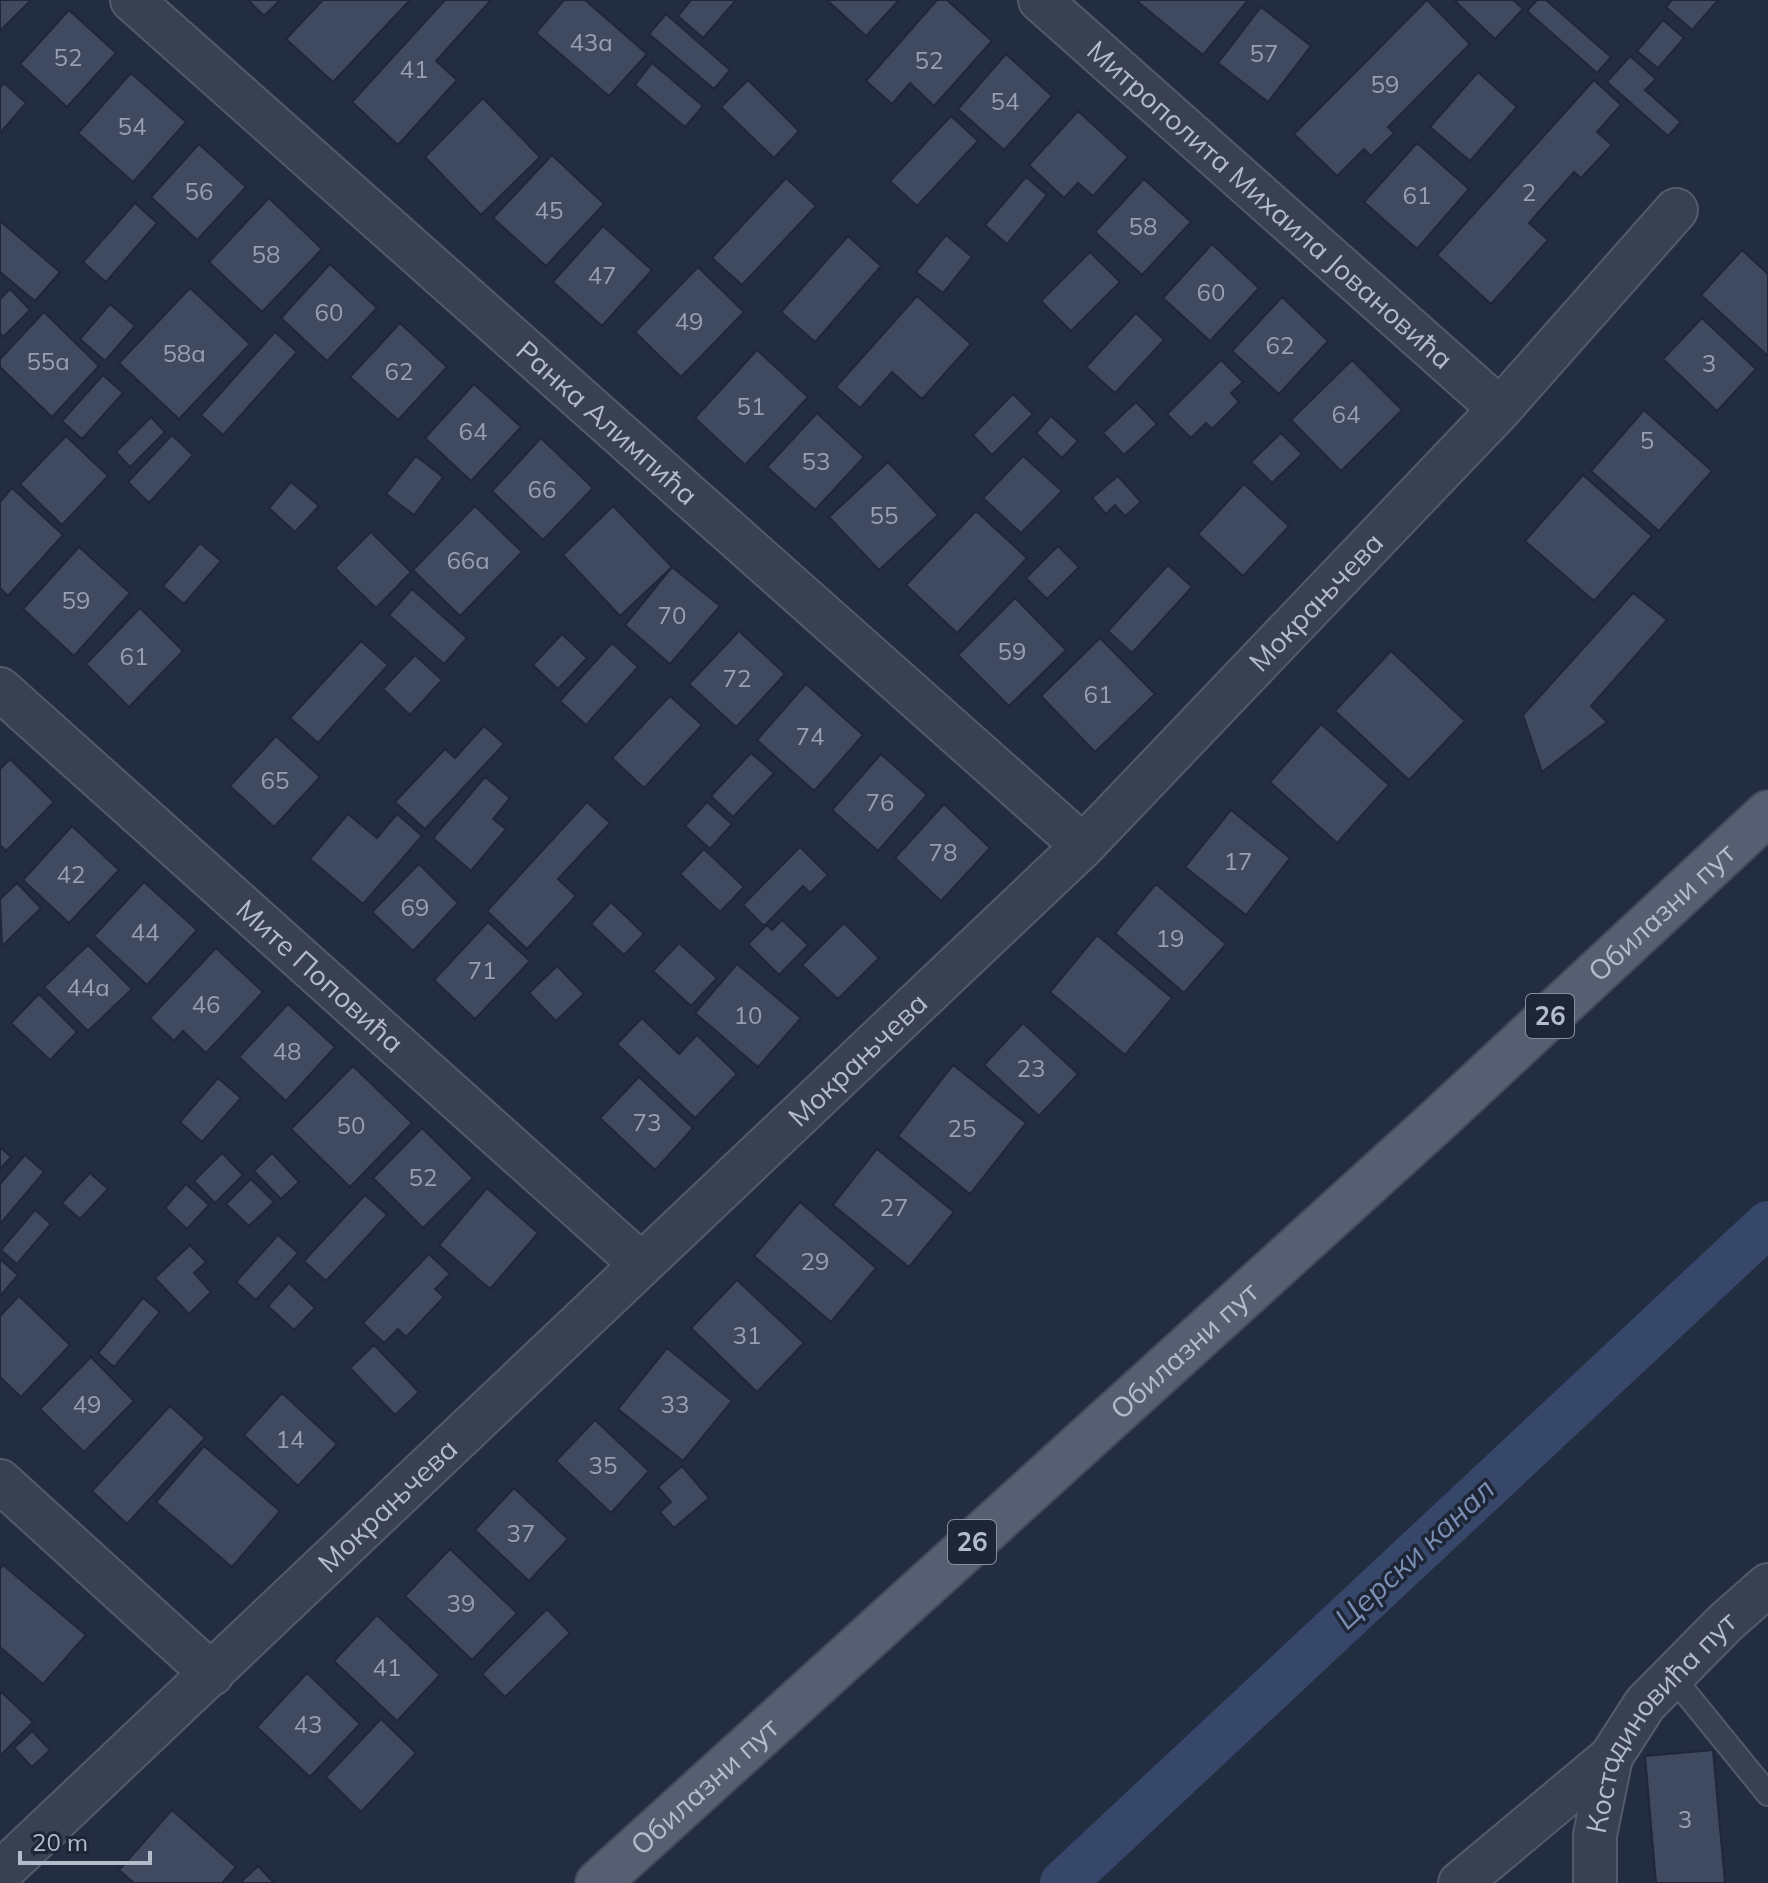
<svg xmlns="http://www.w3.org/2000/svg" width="1768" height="1883" font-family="Mulish,sans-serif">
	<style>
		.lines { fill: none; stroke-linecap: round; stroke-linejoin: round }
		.canal { stroke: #364769; stroke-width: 46 }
		.building { fill: #3f4a61; stroke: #1f2738; stroke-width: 2 }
		.lane-casing { stroke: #535b6b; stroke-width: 26 }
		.street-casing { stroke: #535b6b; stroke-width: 46 }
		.primary-casing { stroke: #41495a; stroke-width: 48 }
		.lane { stroke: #384051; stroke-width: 22 }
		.street { stroke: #384051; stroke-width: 42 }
		.primary { stroke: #565f71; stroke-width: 44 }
		.labels { text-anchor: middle; stroke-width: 7; stroke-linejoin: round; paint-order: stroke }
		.number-label { font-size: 24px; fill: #979fb0 }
		.shield { fill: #1d2536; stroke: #878e9e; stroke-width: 2 }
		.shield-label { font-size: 26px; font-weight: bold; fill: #b4bbcb }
		.street-label { font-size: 28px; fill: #b4bbcb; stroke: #1d2536 }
		.water-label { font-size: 30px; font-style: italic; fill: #7a8eb4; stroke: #1d2536 }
	</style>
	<rect width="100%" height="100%" fill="#232d41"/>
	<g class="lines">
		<!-- canal -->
		<path class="canal" d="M1063,1883l705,-659"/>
	</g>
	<!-- building -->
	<path class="building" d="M0,0h31l-31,31z
		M248,0h32l-16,16z
		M323,0h87l-77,82 -47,-43z
		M445,0h46l-55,61 21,19 -59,65 -46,-43z
		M564,0h21l62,54 -38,42 -73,-63z
		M691,0h45l-33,38 -25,-22z
		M827,0h72l-33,36z
		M937,0h10l45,41 -58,65 -24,-23 -18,21 -26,-23z
		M1140,0h108l-45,55 -65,-53z
		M1427,0l43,44 -82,83 6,6 -23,23 -7,-7 -27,27 -43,-42z
		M1454,0h59l10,9 -28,30z
		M1537,0h9l65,57 -14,16 -70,-62z
		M1672,0h46l-26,30 -26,-23z
		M1261,7l50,39 -43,56 -50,-39z
		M69,10l47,43 -49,54 -47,-43z
		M666,14l64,56 -16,19 -65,-55z
		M1663,20l21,18 -26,30 -21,-17z
		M1006,54l46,42 -48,54 -46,-41z
		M1630,56l26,23 -11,11 36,32 -13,14 -61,-54z
		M652,63l51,43 -18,21 -50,-42z
		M1478,72l39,35 -47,54 -40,-34z
		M131,73l55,49 -53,60 -55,-49z
		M748,80l51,51 -25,27 -53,-51z
		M1594,80l27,25 -24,27 15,13 -31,33 -7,-6 -45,51 19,17 -57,64 -54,-49z
		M4,83l22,20 -26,30v-45z
		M483,98l57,59 -59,58 -56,-58z
		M1078,111l50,46 -35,39 -15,-13 -14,15 -35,-33z
		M951,116l27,25 -61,65 -27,-25z
		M1417,143l52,46 -52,60 -53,-47z
		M199,144l47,43 -49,53 -46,-43z
		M552,155l52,49 -58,62 -53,-48z
		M1026,177l21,18 -40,49 -22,-19z
		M786,178l30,28 -74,79 -30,-27z
		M1144,179l47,43 -49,53 -47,-43z
		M269,198l53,51 -60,63 -53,-50z
		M135,203l22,20 -51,59 -23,-20z
		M0,221l60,51 -25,29 -35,-29z
		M603,226l49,44 -50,56 -49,-44z
		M946,235l26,22 -29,36 -27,-21z
		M848,236l33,30 -66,76 -34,-30z
		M1212,244l47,44 -49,53 -47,-43z
		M1742,250l26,24v82l-67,-61z
		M1090,252l30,30 -49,49 -30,-30z
		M330,264l47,44 -50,53 -46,-43z
		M698,267l46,45 -63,65 -46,-45z
		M190,288l60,56 -71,75 -60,-56z
		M10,289l20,21 -27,27 -3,-4v-34z
		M917,296l54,48 -49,55 -30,-27 -32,36 -24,-21z
		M1282,297l46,44 -49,53 -47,-43z
		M110,304l25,22 -30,35 -25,-22z
		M44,312l55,54 -47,51 -52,-50v-8z
		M1136,313l28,27 -49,53 -29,-26z
		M1702,318l54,51 -39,42 -54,-52z
		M400,323l47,44 -49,53 -48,-43z
		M275,332l22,20 -74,83 -22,-20z
		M757,350l51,47 -63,68 -50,-47z
		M1221,360l22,22 -12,11 8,9 -27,27 -6,-6 -15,15 -24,-24z
		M1352,360l50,50 -61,61 -50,-51z
		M103,375l20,18 -41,46 -20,-18z
		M474,384l47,43 -50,54 -46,-43z
		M1013,394l20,20 -41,41 -19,-20z
		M1136,402l21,22 -33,31 -21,-22z
		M1644,410l68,61 -53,60 -68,-60z
		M817,413l47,44 -49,53 -48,-43z
		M1051,416l27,25 -16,17 -26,-25z
		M151,417l14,15 -35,35 -14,-15z
		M1281,433l21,21 -30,29 -21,-21z
		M172,435l21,20 -44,48 -21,-21z
		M66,436l42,40 -46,49 -42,-41z
		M541,438l52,50 -50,52 -51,-49z
		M416,456l27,21 -29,38 -28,-21z
		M1023,456l39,35 -41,42 -38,-35z
		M888,462l50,53 -59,55 -50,-53z
		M1583,475l69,61 -58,65 -69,-60z
		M1118,476l23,26 -16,14 -10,-11 -9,9 -14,-16z
		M291,482l28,24 -24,26 -26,-24z
		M1244,484l45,42 -46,50 -45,-42z
		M12,488l51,47 -55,61 -8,-8v-86z
		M475,506l47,46 -62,64 -47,-46z
		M613,506l59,61 -52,49 -57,-61z
		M976,511l51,47 -70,75 -51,-48z
		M371,532l40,40 -35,36 -41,-40z
		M200,543l21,18 -37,43 -21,-18z
		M1058,546l21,21 -32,32 -21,-21z
		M79,547l51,46 -56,63 -51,-47z
		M1168,565l24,22 -60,66 -24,-22z
		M672,567l48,39 -50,58 -45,-39z
		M412,589l55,49 -23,26 -55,-49z
		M1633,593l34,27 -76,86 16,16 -65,50 -19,-57z
		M1015,598l51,52 -57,56 -51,-51z
		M140,608l43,43 -54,56 -43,-43z
		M739,631l46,43 -49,53 -47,-43z
		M562,634l25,24 -29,31 -25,-24z
		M1100,638l55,56 -60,58 -54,-56z
		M361,641l27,24 -70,78 -28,-25z
		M612,643l26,24 -52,58 -26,-24z
		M1391,651l74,70 -56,59 -74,-69z
		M415,655l27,25 -32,35 -27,-26z
		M806,684l57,51 -49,56 -57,-51z
		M670,696l32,29 -58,63 -32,-30z
		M1321,724l68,61 -52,58 -67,-61z
		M484,726l20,18 -79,85 -30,-27 50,-53 10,9z
		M276,736l44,41 -46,50 -44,-41z
		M751,753l23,20 -41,44 -22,-21z
		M881,754l46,41 -49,56 -46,-41z
		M10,759l44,43 -48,49 -6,-6v-76z
		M485,777l25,21 -17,21 13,10 -35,42 -38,-33z
		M587,802l23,21 -52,56 18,17 -49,53 -40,-38z
		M707,802l25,22 -22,25 -25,-23z
		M944,804l46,44 -49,53 -46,-43z
		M1231,810l59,48 -44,57 -61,-48z
		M348,814l29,24 20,-24 25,22 -59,68 -53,-45z
		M72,826l47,44 -50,53 -46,-43z
		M800,847l28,28 -18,18 -7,-7 -39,40 -21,-21z
		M704,849l40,38 -24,25 -40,-38z
		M419,864l39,39 -45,48 -41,-39z
		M144,882l53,48 -50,55 -53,-49z
		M17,883l24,25 -39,38 -2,-47z
		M1156,884l70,60 -42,49 -69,-60z
		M611,902l33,32 -20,21 -33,-31z
		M782,920l26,25 -29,30 -31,-31 19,-19 5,5z
		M488,922l42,39 -55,58 -41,-39z
		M844,923l35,35 -41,41 -36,-34z
		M1097,935l75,63 -47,57 -75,-63z
		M679,943l38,35 -26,28 -38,-35z
		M88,945l44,44 -44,42 -44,-44z
		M216,948l47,44 -57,61 -23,-22 -9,10 -24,-23z
		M737,964l64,54 -43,49 -63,-54z
		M557,966l27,28 -28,27 -27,-28z
		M39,994l38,38 -27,28 -39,-37z
		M288,1004l47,43 -49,54 -47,-44z
		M642,1018l37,36 18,-19 40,39 -42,44 -78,-74z
		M1023,1023l55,51 -39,42 -55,-51z
		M953,1065l73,58 -56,71 -72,-58z
		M353,1066l59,57 -62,64 -59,-58z
		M639,1077l54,51 -38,42 -55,-52z
		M218,1078l23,20 -39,44 -22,-20z
		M422,1128l51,50 -50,50 -50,-50z
		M0,1147l11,10 -11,12z
		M877,1149l77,63 -45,55 -76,-62z
		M222,1153l21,22 -28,28 -21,-22z
		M272,1153l27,29 -18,17 -27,-28z
		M25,1155l19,17 -44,52v-40z
		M90,1173l18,16 -28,30 -18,-16z
		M251,1179l23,23 -25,24 -23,-22z
		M186,1184l23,21 -22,24 -22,-21z
		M487,1188l51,45 -48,56 -51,-44z
		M365,1195l22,20 -61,66 -22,-20z
		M800,1202l76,66 -45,54 -77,-66z
		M35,1210l16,14 -34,40 -16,-14z
		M278,1235l20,18 -42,47 -20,-18z
		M190,1245l16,17 -12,11 17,19 -22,22 -34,-36z
		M429,1254l21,20 -15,15 9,8 -38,40 -8,-8 -14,14 -21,-20z
		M0,1259l18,16 -18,21z
		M737,1280l67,63 -47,49 -66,-64z
		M289,1283l26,25 -21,22 -26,-24z
		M19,1296l51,49 -49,52 -21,-20v-61z
		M143,1298l17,14 -46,55 -16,-14z
		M374,1345l45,47 -24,23 -45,-47z
		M667,1348l65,53 -49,60 -65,-52z
		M91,1357l43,44 -50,51 -44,-43z
		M282,1393l55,51 -39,42 -54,-51z
		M170,1406l35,32 -78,86 -35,-33z
		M595,1420l54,51 -38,42 -55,-52z
		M204,1446l76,65 -48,56 -76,-65z
		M682,1466l27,32 -35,30 -14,-16 11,-10 -13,-15z
		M514,1488l54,51 -39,42 -54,-51z
		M450,1549l67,64 -45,47 -67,-64z
		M3,1565l83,70 -43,49 -43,-37v-78z
		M547,1609l23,24 -65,64 -23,-23z
		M377,1615l63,60 -43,46 -63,-60z
		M307,1673l53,51 -50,53 -53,-50z
		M0,1691l33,31 -33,34z
		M381,1719l35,34 -55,59 -35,-35z
		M32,1731l18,19 -18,17 -18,-19z
		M1713,1750l12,133h-69l-11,-127z
		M172,1810l64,57 -14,16h-88l-15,-13z
		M258,1866l16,17h-34z"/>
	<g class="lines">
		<!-- lane casing -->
		<g class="lane-casing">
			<path id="lane" d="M1672,1676l96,118"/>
		</g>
		<!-- street casing -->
		<g class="street-casing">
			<g id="street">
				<path id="s1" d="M132,0l951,846"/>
				<path id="s2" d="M1040,0l460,409"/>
				<path id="s3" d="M0,689l641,575"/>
				<path d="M0,1481l212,193"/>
				<path id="s4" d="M0,1873l1083,-1027 417,-437 176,-199"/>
				<path d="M1460,1883l151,-126"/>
				<path id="s5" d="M1595,1883v-48l16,-78 34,-53 81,-82 42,-37"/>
			</g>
		</g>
		<!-- primary casing -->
		<g class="primary-casing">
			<g id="primary">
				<path id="s6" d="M598,1883l841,-764 329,-306"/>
			</g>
		</g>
		<!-- lane -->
		<use href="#lane" class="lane"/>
		<!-- street -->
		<use href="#street" class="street"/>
		<!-- primary -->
		<use href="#primary" class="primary"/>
	</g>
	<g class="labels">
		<!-- number labels -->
		<g class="number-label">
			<text x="591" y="51">43a</text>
			<text x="1264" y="62">57</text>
			<text x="68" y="66">52</text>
			<text x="929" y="69">52</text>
			<text x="414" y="78">41</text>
			<text x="1385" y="93">59</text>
			<text x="1005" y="110">54</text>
			<text x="132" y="135">54</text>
			<text x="199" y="200">56</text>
			<text x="1529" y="201">2</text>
			<text x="1417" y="204">61</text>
			<text x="549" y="219">45</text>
			<text x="1143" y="235">58</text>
			<text x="266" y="263">58</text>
			<text x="602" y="284">47</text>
			<text x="1211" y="301">60</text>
			<text x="329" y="321">60</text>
			<text x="689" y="330">49</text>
			<text x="1280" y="354">62</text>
			<text x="184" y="362">58a</text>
			<text x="48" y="370">55a</text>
			<text x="1709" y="372">3</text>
			<text x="399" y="380">62</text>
			<text x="751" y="415">51</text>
			<text x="1346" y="423">64</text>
			<text x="473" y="440">64</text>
			<text x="1647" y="449">5</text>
			<text x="816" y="470">53</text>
			<text x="542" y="498">66</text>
			<text x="884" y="524">55</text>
			<text x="468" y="569">66a</text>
			<text x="76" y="609">59</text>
			<text x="672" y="624">70</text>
			<text x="1012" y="660">59</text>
			<text x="134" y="665">61</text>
			<text x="737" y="687">72</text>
			<text x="1098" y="703">61</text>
			<text x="810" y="745">74</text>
			<text x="275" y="789">65</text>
			<text x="880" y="811">76</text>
			<text x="943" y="861">78</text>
			<text x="1238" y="870">17</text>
			<text x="71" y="883">42</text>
			<text x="415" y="916">69</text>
			<text x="145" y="941">44</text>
			<text x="1170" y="947">19</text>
			<text x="482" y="979">71</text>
			<text x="88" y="996">44a</text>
			<text x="206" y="1013">46</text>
			<text x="748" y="1024">10</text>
			<text x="287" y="1060">48</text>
			<text x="1031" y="1077">23</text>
			<text x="647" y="1131">73</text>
			<text x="351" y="1134">50</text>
			<text x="962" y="1137">25</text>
			<text x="423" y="1186">52</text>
			<text x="894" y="1216">27</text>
			<text x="815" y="1270">29</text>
			<text x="747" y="1344">31</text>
			<text x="87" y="1413">49</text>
			<text x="675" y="1413">33</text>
			<text x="290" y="1448">14</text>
			<text x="603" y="1474">35</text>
			<text x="521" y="1542">37</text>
			<text x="461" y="1612">39</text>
			<text x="387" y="1676">41</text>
			<text x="308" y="1733">43</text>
			<text x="1685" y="1828">3</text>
		</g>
		<!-- shield labels -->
		<g class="shield">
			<rect x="1526" y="994" width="48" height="44" rx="6"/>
			<rect x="948" y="1520" width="48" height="44" rx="6"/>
		</g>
		<g class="shield-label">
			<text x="1550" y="1025">26</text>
			<text x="972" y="1551">26</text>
		</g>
		<!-- street labels -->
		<g class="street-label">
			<text dy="10" stroke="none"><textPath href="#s2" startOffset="308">Митрополита Михаила Јовановића</textPath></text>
			<text dy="10" stroke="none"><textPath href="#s1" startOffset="636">Ранка Алимпића</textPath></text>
			<text dy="10" stroke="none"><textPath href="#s4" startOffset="1830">Мокрањчева</textPath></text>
			<text dy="10" stroke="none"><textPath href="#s6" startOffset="1440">Обилазни пут</textPath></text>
			<text dy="10" stroke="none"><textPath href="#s3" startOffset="430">Мите Поповића</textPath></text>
			<text dy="10" stroke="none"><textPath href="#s4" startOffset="1182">Мокрањчева</textPath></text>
			<text dy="10" stroke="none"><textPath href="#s6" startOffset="792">Обилазни пут</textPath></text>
			<text dy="10" stroke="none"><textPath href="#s4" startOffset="534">Мокрањчева</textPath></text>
			<text dy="10" stroke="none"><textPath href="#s5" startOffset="182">Костадиновића пут</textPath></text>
			<text dy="10" stroke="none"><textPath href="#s6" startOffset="144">Обилазни пут</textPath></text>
		</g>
		<!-- water labels -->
		<g class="water-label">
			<text transform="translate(1415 1554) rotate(-43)" y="10">Церски канал</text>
		</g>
	</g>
	<!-- scale -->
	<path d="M20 1851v12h130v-12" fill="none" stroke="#b4bbcb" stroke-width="4"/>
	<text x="32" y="1851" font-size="24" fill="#b4bbcb" stroke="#1d2536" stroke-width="6" paint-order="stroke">20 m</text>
</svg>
